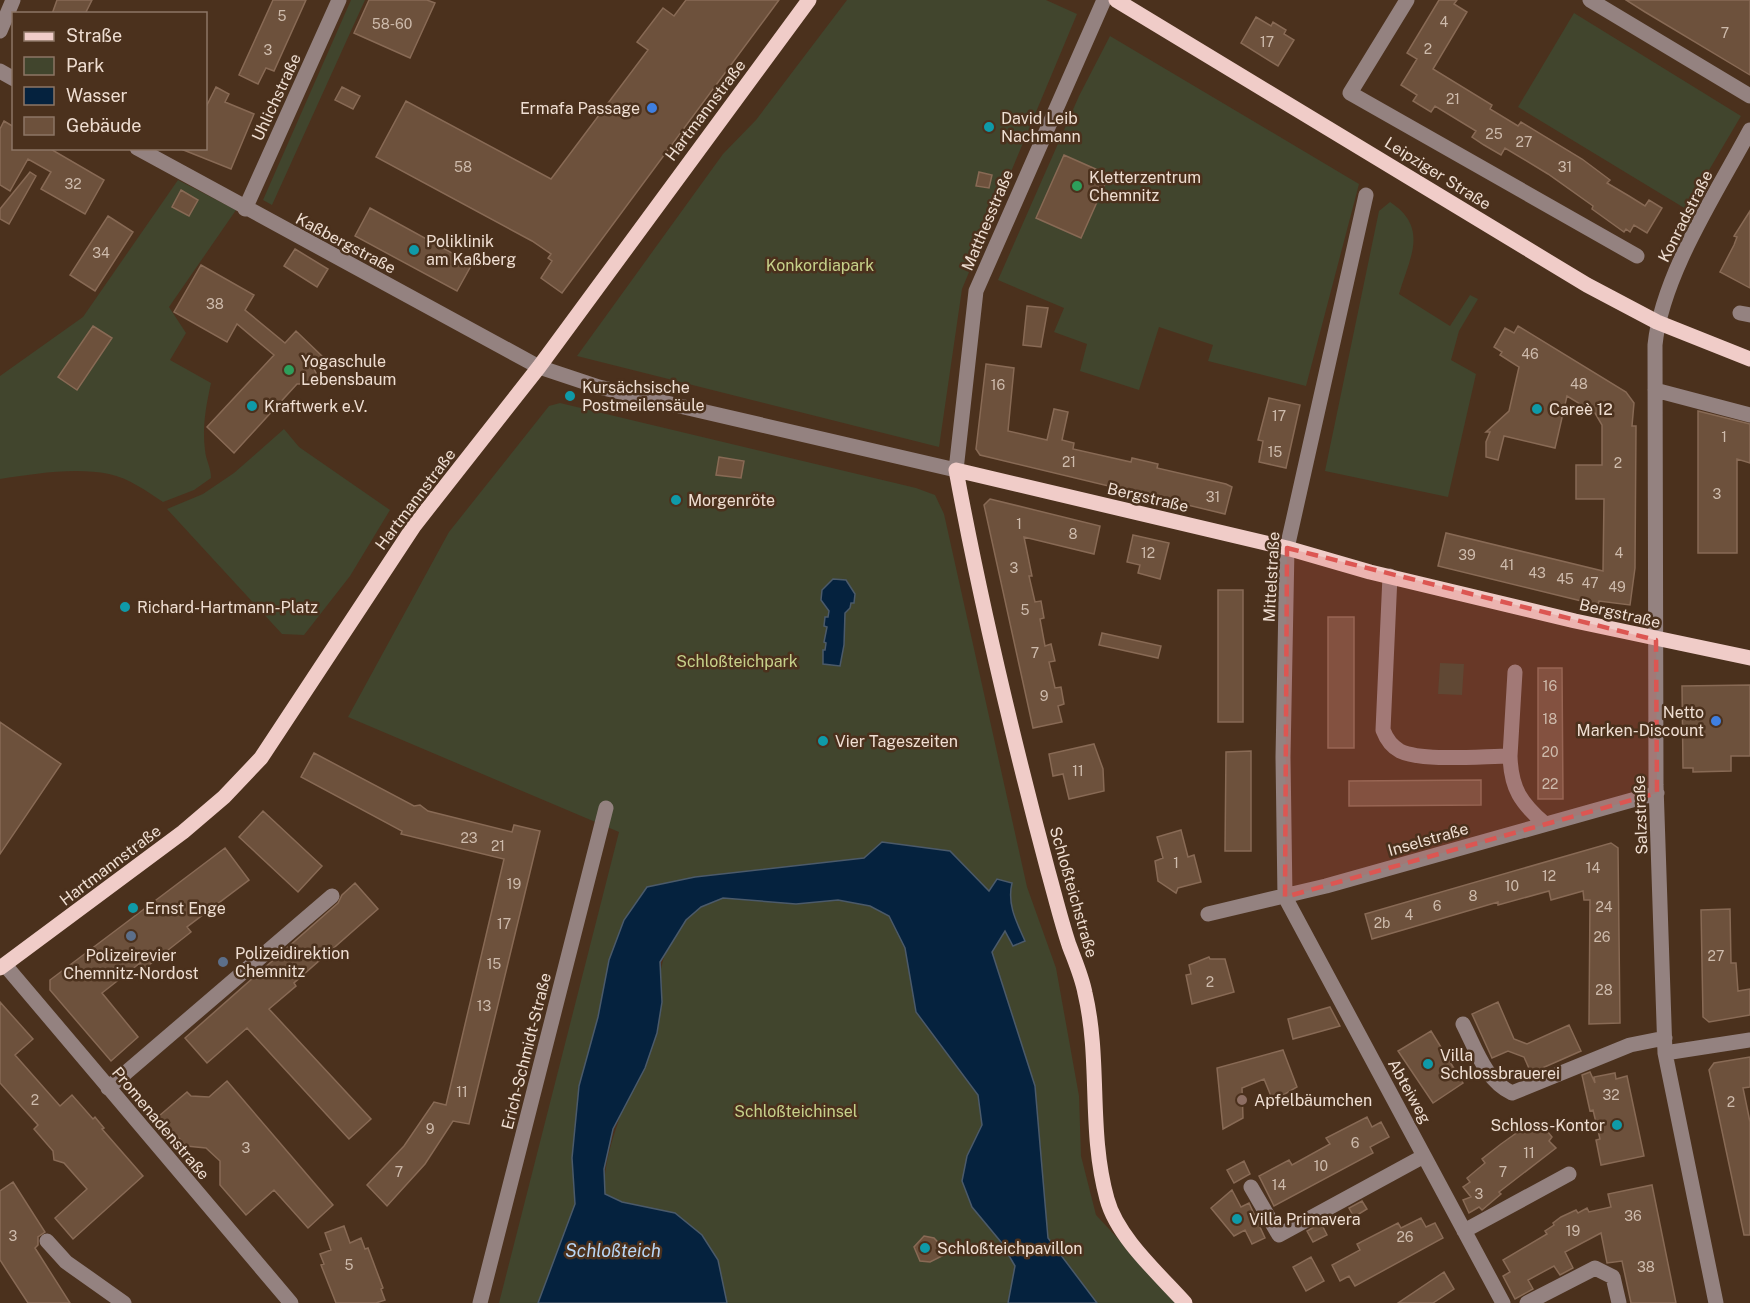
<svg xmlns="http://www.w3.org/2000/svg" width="1750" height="1303" font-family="'Public Sans',sans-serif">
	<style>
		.green { fill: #41452d }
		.water { fill: #05223e; stroke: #4b5a6a; stroke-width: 1.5 }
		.building { fill: #6d513c; stroke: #886a55; stroke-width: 1.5 }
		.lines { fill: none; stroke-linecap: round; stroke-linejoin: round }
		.minor { stroke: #948280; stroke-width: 15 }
		.major { stroke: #f0ccc8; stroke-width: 15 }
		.marked { fill: #dc5652; fill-opacity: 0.2; stroke: #dc5652; stroke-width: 4.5; stroke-dasharray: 12 8; stroke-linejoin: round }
		.shop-dot { fill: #3f7fe0; stroke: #4b311d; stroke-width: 2 }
		.culture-dot { fill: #0f9aa8; stroke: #4b311d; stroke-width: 2 }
		.leisure-dot { fill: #2e9e5b; stroke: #4b311d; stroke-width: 2 }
		.service-dot { fill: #5c6f8a; stroke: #4b311d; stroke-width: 2 }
		.education-dot { fill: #8d6e63; stroke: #4b311d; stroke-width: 2 }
		.labels { text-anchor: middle; stroke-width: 5; stroke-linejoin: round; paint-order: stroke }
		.number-label { font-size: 14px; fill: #cebbac }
		.street-label { font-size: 16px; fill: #efded2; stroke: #4b311d }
		.poi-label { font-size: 16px; fill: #efded2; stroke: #4b311d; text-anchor: start }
		.park-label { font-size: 16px; fill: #c6d18a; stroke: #4b311d }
		.water-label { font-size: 18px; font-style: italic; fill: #b8d6f6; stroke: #4b311d }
	</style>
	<rect width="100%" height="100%" fill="#4b311d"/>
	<!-- green -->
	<path class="green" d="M351,0h14l-93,205 -9,-5z
		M847,0h199l31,14 -115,275 -23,158 -362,-91 146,-202 33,-34z
		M1574,13l167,103 -55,93 -168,-102z
		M1110,36l249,148 -53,202 -98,-25 5,-16 -54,-18 -20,63 -59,-19 7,-27 -33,-12 10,-24 -66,-28 81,-184z
		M178,180l58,30 -67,97 17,26 -16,27 41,23c-5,23 -9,44 -6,67 1,11 6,17 6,28l-17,12 -31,12c-17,-11 -34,-24 -54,-28 -35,-7 -75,0 -109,5v-103l83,-59z
		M1390,202c40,26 19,57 9,92l51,32 20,-31 8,4 -19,32 -8,29 25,14 -28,123 -123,-26 54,-260z
		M560,403l356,85 19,7 9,19 83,373 29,81 23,128 2,60 15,59 82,88h-81l-49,-65 -13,-152 -43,-134 13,-21 20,10c-9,-20 -17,-37 -13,-58l-23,8 -39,-40 -67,-9 -19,16 -169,19 -48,10 -38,73 -11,57 -19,69 -7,72 3,46 -37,99h-39l120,-471 -271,-115 101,-185 100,-126z
		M284,429l15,18 91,63 -40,66 -46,59 -22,-1 -115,-125 36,-15 31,-21z
		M1440,663l24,1 -2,31 -24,-1z
		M723,898l73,6 42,-4 32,6 19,10 16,32 11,65 62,82 4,30 -15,31 5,51 29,35 14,24 -7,37h-281l-9,-43 -43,-47 -53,-11 -18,-8c0,-35 10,-58 20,-90 14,-41 24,-84 36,-126 1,-24 19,-58 41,-71 7,-4 15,-6 22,-9z"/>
	<!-- water -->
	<path class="water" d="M833,579l13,1 9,14 -1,9h-3l-1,5 -5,5 -1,32 -4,21 -17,-2v-14h2l1,-7 -2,-1 3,-15 -3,-1 1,-9h3l1,-6 -8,-11 1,-10z
		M882,842l68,9 39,40 8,-12 15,4c-5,21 4,38 13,58l-12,5 -8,-15 -13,21 43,134 13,152 49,65h-89l7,-37 -14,-24 -29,-35 -10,-26 5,-25 15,-31 -4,-30 -62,-83 -11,-64 -16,-32 -19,-10 -32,-6 -42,4 -73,-6 -22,9 -15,13 -26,42 2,40 -5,31 -12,35 -32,61 -9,40 1,25 17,8 53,11 27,22 16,25 9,43h-189l37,-99 -3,-46 7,-72 19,-69 11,-57 15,-40 23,-33 48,-10 169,-19z"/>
	<!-- building -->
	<path class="building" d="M57,0h35l-7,14h-33z
		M273,0h33l-32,71 -8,-3 -8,16 -19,-9z
		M369,0h58l8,3 -25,55 -56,-25z
		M686,0h93l-217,293 -21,-15 11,-17 -4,-3 3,-4 -19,-13 -156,-84 30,-56 145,78 97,-129 -11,-8 26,-34 11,8z
		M1439,0h18l-3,4 13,8 -34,57 59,36 -2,4 28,17 3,-4 61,37 28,21 -3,3 22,13 16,10 4,-6 13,8 -15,25 -13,-8 -4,7 -4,-3 -2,3 -32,-23 1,-3 -45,-32 -43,-26 -4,7 -17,-10 -12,-8 4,-6 -41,-25 -4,6 -18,-11 4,-6 -16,-10 16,-26 -10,-6z
		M1626,0h124v75l-105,-63z
		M1256,17l15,9 2,-4 13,8 -2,4 10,6 -16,26 -37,-23z
		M216,87l13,7 -4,8 29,12 -23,55 -50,-20 25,-1v-41z
		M342,87l18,9 -7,13 -18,-9z
		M4,121l10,6v21h35l55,32 -19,34 -44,-25 10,-17 -23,-13 -18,32 -10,-6v-56z
		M1064,155l45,20 -28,63 -45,-20z
		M30,172l6,4 -27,48 -9,-5v-10z
		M979,172l13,3 -3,13 -13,-2z
		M181,190l17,10 -9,16 -17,-9z
		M370,208l102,56 -15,27 -102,-55z
		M1750,211v77l-30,-16 14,-27 3,-8 -3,-1z
		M108,216l25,16 -38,59 -25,-16z
		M295,249l33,20 -11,18 -33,-21z
		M201,265l53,30 -9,15 40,33 11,-12 27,26 -10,10 3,6 -3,7 -5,4h-11l-63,69 -27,-26 67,-72 -37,-31 -10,18 -53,-30z
		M1027,306l21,2 -7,39 -18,-2z
		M93,326l19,12 -35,52 -19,-13z
		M1518,326l108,66 8,11 -2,23h4l-1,142 -5,37 -31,-4 -1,4 -160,-39 8,-33 157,38 1,-72h-28v-34h26v-40l-7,-12 -28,-17 -12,52 -51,-12 -6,24 -12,-3v-15l4,-10h-4l23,-21 10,-44 -19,-12 2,-3 -8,-5 11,-19 9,5z
		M986,364l28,4 -6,63 39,9 7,-31 14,3 -6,28 12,3 -1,6 58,13 1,-4 26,6 -1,4 69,16 6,3 -7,27 -245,-59 -4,-6z
		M1269,398l31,7 -14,63 -27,-6 4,-21 -5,-1z
		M1698,411l52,13v39l-13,-4v94h-39z
		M719,457l25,4 -3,17 -25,-3z
		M990,499l110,27 -6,28 -70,-17 8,39h-3l6,26 6,-1 3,17 -4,1 5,27 6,-2 4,17 -6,1 6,26 6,-1 3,17 -6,2 4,16 -29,6 -49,-223z
		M1133,535l36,8 -9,36 -22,-6 2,-8 -13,-3z
		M1218,590h25v132h-25z
		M1328,617h26v131h-26z
		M1102,633l59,13 -3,12 -59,-13z
		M1538,668h24l1,131h-25z
		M1750,685v71h-19v15l-38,1v-4h-10l-1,-82z
		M0,722l61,42 -61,90z
		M1094,744l9,25 1,22 -35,8 -6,-25 -10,2 -4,-22z
		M1251,751v100h-26l1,-99z
		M314,753l100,53 6,-1 8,6 84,21 2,-7 26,6 -71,293 -16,-3 -28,43 -38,42 -20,-21 37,-39 30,-44 12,3 58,-246 -103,-25 1,-3 -101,-54z
		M1481,780v25l-132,1v-25z
		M263,811l59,55 -24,26 -59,-55z
		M1181,830l7,27 6,-2 7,27 -23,6 -2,5 -18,-12 -3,-20 8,-3 -6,-21z
		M1611,843l7,5 2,175 -31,1 1,-124h-6l-1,-9 -32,9 -2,-9 -51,14v-3l-126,37 -7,-25z
		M225,848l24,32 -62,47 4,5 -47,37 -4,-6 -38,30 36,44 -27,24 -61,-71v-10z
		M355,883l23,26 -84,74 2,3 -27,23 102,110 -22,20 -102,-111 -40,35 -22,-25 153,-135 4,-8z
		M1730,909l1,54h5l2,28 12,-2v26l-41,7 -6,-5 -2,-107z
		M1209,957l1,2h15l9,33 -42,12 -6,-29 5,-1 -2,-9z
		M0,1002l33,37 -18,16 45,51 12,-11 21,24 2,-2 4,5 5,6 -2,1 41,47 -70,63 -18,-21 32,-29 -23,-26 -10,-3 -1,-9 -19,-22 4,-4 -38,-42z
		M1498,1002l16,37 13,5 42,-19 12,26 -50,22 -7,-16 -16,-6 -16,7 -20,-44z
		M1330,1007l10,19 -47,13 -5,-20z
		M1431,1031l32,52 -30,20 -35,-52z
		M1283,1050l14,37 -24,14 -9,-22 -22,9 1,30 -20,11 -6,-61z
		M1750,1057v30l-7,1 7,34v113h-6l-35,-165 5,-7z
		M1590,1072l5,11 -1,-6 21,-4 1,6 11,-3 17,80 -43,9 -5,-25 4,-1 -7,-29 -3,1 -8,-36z
		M227,1081l106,124 -25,23 -34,-38 -28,25 -26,-30v-24l-14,-13 -20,-2 -27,-30 28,-24 4,4 18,1z
		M1367,1117l5,10 9,-5 8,15 -19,10 3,6 -99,53 -15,-30 30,-16 3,5 38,-21 -4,-6z
		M1539,1121l13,16 -3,4 7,7 -57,44 2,2 -19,16 -3,-3 -10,6 -6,-13 8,-3 -8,-10 7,-5 -3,-4 18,-15 -3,-4 19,-15 28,-20 2,4z
		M1244,1161l6,13 -16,9 -7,-13z
		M13,1182l32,50 -7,5v8l-3,3 35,55h-42l-28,-43v-69z
		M1652,1185l24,118h-45l-9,-42 -15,2 -6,-30 -36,19 8,16 -13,7 -6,-9 -26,14 5,9 -18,10 -12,-23 7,-4 -7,-12 44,-26 -2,-3 9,-6 -1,-2 8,-6 15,-7 2,3 9,-5 2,4 22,-5 -3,-13z
		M1232,1190l9,17 8,-4 16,35 -13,6 -7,-14 -11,6 -23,-28z
		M1362,1201l5,8 -13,8 -5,-9z
		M1421,1218l5,9 9,-4 8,15 -88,48 -6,-10 -9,5 -8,-16 28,-15 -3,-6 41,-21 3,5z
		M1321,1223l6,12 -14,7 -6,-11z
		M344,1226l6,17 11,-5 4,11 3,-1 15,40 -2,1 4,11 -9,3h-40l-15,-38 3,-1 -4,-10 11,-4 -6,-17z
		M924,1236l10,2 14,15 -18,9 -10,-1 -6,-14z
		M1311,1257l13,24 -18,10 -13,-24z
		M1444,1272l10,17 -21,14h-35z"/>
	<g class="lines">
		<!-- minor -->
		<path class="minor" d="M1407,0l-57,93 287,163
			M1590,0l160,96
			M0,31l13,-31
			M0,71l14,8
			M137,148l402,219 60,20 59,14 298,69 20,-179 128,-291
			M1366,195l-79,353 -4,209 2,140 218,406
			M245,209l94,-209
			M1740,313l10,2
			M1655,390l95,25
			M1390,576l-7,154c3,8 8,16 17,21 23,11 83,5 110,5l5,-84
			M1510,756c1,33 11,47 35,68
			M1208,914l118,-28 331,-93
			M5,965l286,338
			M1463,1024c13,25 22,56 49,69l118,-48 35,-7
			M1665,1053l85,-13
			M108,1088l224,-192
			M1251,1187l28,48 145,-79
			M1464,1231l105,-57
			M47,1241l19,21 58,41
			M480,1303l126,-495
			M1527,1303l68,-35 18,9 6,26
			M1716,1303l-51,-250 -9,-268 -1,-440c7,-70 62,-153 95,-215"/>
		<!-- major -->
		<path class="major" d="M1116,0l471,285 70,37 93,37
			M0,968l183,-136 41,-35 37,-39 153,-232 125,-159 270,-367
			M1185,1303c-26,-29 -68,-66 -78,-104 -19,-68 -6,-138 -22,-206 -3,-16 -10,-32 -16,-48 -8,-24 -14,-49 -21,-74 -35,-132 -67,-266 -92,-401l331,78 83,24 205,49 175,37"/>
	</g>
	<!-- marked area -->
	<path class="marked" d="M1287,548l369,92 1,153 -372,104z"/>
	<!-- markers -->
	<g class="shop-dot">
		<circle cx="652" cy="108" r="6"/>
		<circle cx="1716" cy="721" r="6"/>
	</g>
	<g class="culture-dot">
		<circle cx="989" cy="127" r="6"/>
		<circle cx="414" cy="250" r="6"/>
		<circle cx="570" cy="396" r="6"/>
		<circle cx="252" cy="406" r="6"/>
		<circle cx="1537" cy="409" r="6"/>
		<circle cx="676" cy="500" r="6"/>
		<circle cx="125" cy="607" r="6"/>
		<circle cx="823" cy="741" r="6"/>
		<circle cx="133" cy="908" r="6"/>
		<circle cx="1428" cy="1064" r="6"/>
		<circle cx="1617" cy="1125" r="6"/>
		<circle cx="1237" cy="1219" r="6"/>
		<circle cx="925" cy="1248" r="6"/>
	</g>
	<g class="leisure-dot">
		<circle cx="1077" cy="186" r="6"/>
		<circle cx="289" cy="370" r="6"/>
	</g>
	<g class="service-dot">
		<circle cx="131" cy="936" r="6"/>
		<circle cx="223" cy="962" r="6"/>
	</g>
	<circle class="education-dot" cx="1242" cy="1100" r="6"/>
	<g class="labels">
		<!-- number labels -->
		<g class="number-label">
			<text x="282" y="21">5</text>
			<text x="1444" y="27">4</text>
			<text x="392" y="29">58-60</text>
			<text x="1725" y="38">7</text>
			<text x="1267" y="47">17</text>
			<text x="1428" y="54">2</text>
			<text x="268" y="55">3</text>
			<text x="1453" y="104">21</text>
			<text x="1494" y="139">25</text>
			<text x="1524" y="147">27</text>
			<text x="463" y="172">58</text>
			<text x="1565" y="172">31</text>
			<text x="73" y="189">32</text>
			<text x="101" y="258">34</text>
			<text x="215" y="309">38</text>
			<text x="1530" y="359">46</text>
			<text x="1579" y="389">48</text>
			<text x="998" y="390">16</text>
			<text x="1279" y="421">17</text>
			<text x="1724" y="442">1</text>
			<text x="1275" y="457">15</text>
			<text x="1069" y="467">21</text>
			<text x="1618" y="468">2</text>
			<text x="1717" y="499">3</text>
			<text x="1213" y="502">31</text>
			<text x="1019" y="529">1</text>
			<text x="1073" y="539">8</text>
			<text x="1148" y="558">12</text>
			<text x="1619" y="558">4</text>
			<text x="1467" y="560">39</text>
			<text x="1507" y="570">41</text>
			<text x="1014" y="573">3</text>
			<text x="1537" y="578">43</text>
			<text x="1565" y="584">45</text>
			<text x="1590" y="588">47</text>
			<text x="1617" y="592">49</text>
			<text x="1025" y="615">5</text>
			<text x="1035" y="658">7</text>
			<text x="1550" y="691">16</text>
			<text x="1044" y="701">9</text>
			<text x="1550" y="724">18</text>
			<text x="1550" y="757">20</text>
			<text x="1078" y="776">11</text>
			<text x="1550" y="789">22</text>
			<text x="469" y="843">23</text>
			<text x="498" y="851">21</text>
			<text x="1176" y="868">1</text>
			<text x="1593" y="873">14</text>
			<text x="1549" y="881">12</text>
			<text x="514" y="889">19</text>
			<text x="1512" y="891">10</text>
			<text x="1473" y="901">8</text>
			<text x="1437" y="911">6</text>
			<text x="1604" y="912">24</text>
			<text x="1409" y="920">4</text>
			<text x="1382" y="928">2b</text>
			<text x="504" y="929">17</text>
			<text x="1602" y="942">26</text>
			<text x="1716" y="961">27</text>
			<text x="494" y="969">15</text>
			<text x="1210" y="987">2</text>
			<text x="1604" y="995">28</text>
			<text x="484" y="1011">13</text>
			<text x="462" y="1097">11</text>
			<text x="1611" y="1100">32</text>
			<text x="35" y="1105">2</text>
			<text x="1731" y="1107">2</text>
			<text x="430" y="1134">9</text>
			<text x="1355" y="1148">6</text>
			<text x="246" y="1153">3</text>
			<text x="1529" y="1158">11</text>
			<text x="1321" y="1171">10</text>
			<text x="399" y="1177">7</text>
			<text x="1503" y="1177">7</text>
			<text x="1279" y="1190">14</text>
			<text x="1479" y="1199">3</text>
			<text x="1633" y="1221">36</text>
			<text x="1573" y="1236">19</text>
			<text x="13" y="1241">3</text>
			<text x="1405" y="1242">26</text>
			<text x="349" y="1270">5</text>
			<text x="1646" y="1272">38</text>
		</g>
		<!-- street labels -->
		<g class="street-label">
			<text transform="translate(276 97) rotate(-65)" y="6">Uhlichstraße</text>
			<text transform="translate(705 110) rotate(-53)" y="6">Hartmannstraße</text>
			<text transform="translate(1438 173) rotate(32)" y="6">Leipziger Straße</text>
			<text transform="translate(1685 216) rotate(-63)" y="6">Konradstraße</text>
			<text transform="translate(987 220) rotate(-67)" y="6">Matthesstraße</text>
			<text transform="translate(346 243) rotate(28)" y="6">Kaßbergstraße</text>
			<text transform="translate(1148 497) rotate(13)" y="6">Bergstraße</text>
			<text transform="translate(415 499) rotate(-53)" y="6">Hartmannstraße</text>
			<text transform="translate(1271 577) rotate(-87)" y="6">Mittelstraße</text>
			<text transform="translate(1620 613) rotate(13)" y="6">Bergstraße</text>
			<text transform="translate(1640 815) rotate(-92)" y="6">Salzstraße</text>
			<text transform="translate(1428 839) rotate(-16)" y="6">Inselstraße</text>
			<text transform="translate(110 865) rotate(-37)" y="6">Hartmannstraße</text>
			<text transform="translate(1074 892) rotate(74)" y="6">Schloßteichstraße</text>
			<text transform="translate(526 1051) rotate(-76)" y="6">Erich-Schmidt-Straße</text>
			<text transform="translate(1410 1091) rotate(61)" y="6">Abteiweg</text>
			<text transform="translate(161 1123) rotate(50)" y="6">Promenadenstraße</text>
		</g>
		<!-- poi labels -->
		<g class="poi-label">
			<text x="640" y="114" text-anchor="end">Ermafa Passage</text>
			<text x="1001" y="124">David Leib<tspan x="1001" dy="18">Nachmann</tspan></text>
			<text x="1089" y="183">Kletterzentrum<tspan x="1089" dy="18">Chemnitz</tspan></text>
			<text x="426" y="247">Poliklinik<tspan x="426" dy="18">am Kaßberg</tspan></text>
			<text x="301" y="367">Yogaschule<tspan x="301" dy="18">Lebensbaum</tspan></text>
			<text x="582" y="393">Kursächsische<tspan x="582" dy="18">Postmeilensäule</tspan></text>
			<text x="264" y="412">Kraftwerk e.V.</text>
			<text x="1549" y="415">Careè 12</text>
			<text x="688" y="506">Morgenröte</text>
			<text x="137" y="613">Richard-Hartmann-Platz</text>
			<text x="1704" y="718" text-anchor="end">Netto<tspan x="1704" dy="18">Marken-Discount</tspan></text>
			<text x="835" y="747">Vier Tageszeiten</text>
			<text x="145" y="914">Ernst Enge</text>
			<text x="235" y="959">Polizeidirektion<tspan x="235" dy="18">Chemnitz</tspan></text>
			<text x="131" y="961" text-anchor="middle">Polizeirevier<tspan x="131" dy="18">Chemnitz-Nordost</tspan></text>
			<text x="1440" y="1061">Villa<tspan x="1440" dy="18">Schlossbrauerei</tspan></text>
			<text x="1254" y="1106">Apfelbäumchen</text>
			<text x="1605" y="1131" text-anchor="end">Schloss-Kontor</text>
			<text x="1249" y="1225">Villa Primavera</text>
			<text x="937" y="1254">Schloßteichpavillon</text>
		</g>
		<!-- park labels -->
		<g class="park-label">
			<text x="820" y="271">Konkordiapark</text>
			<text x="737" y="667">Schloßteichpark</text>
			<text x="796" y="1117">Schloßteichinsel</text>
		</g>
		<!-- water labels -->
		<g class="water-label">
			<text x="613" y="1257">Schloßteich</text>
		</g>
	</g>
	<!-- legend -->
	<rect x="12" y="12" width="195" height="138" fill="#4b311d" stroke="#8d7665" stroke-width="1.5"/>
	<rect x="24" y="32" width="30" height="9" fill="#f0ccc8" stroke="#8d7665" stroke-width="1.5"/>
	<text x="66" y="42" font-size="18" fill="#efded2">Straße</text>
	<rect x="24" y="57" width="30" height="18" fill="#41452d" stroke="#8d7665" stroke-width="1.5"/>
	<text x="66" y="72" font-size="18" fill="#efded2">Park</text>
	<rect x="24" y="87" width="30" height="18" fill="#05223e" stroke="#8d7665" stroke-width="1.5"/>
	<text x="66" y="102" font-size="18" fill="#efded2">Wasser</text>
	<rect x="24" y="117" width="30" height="18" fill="#6d513c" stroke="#8d7665" stroke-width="1.5"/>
	<text x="66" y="132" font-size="18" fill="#efded2">Gebäude</text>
</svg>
